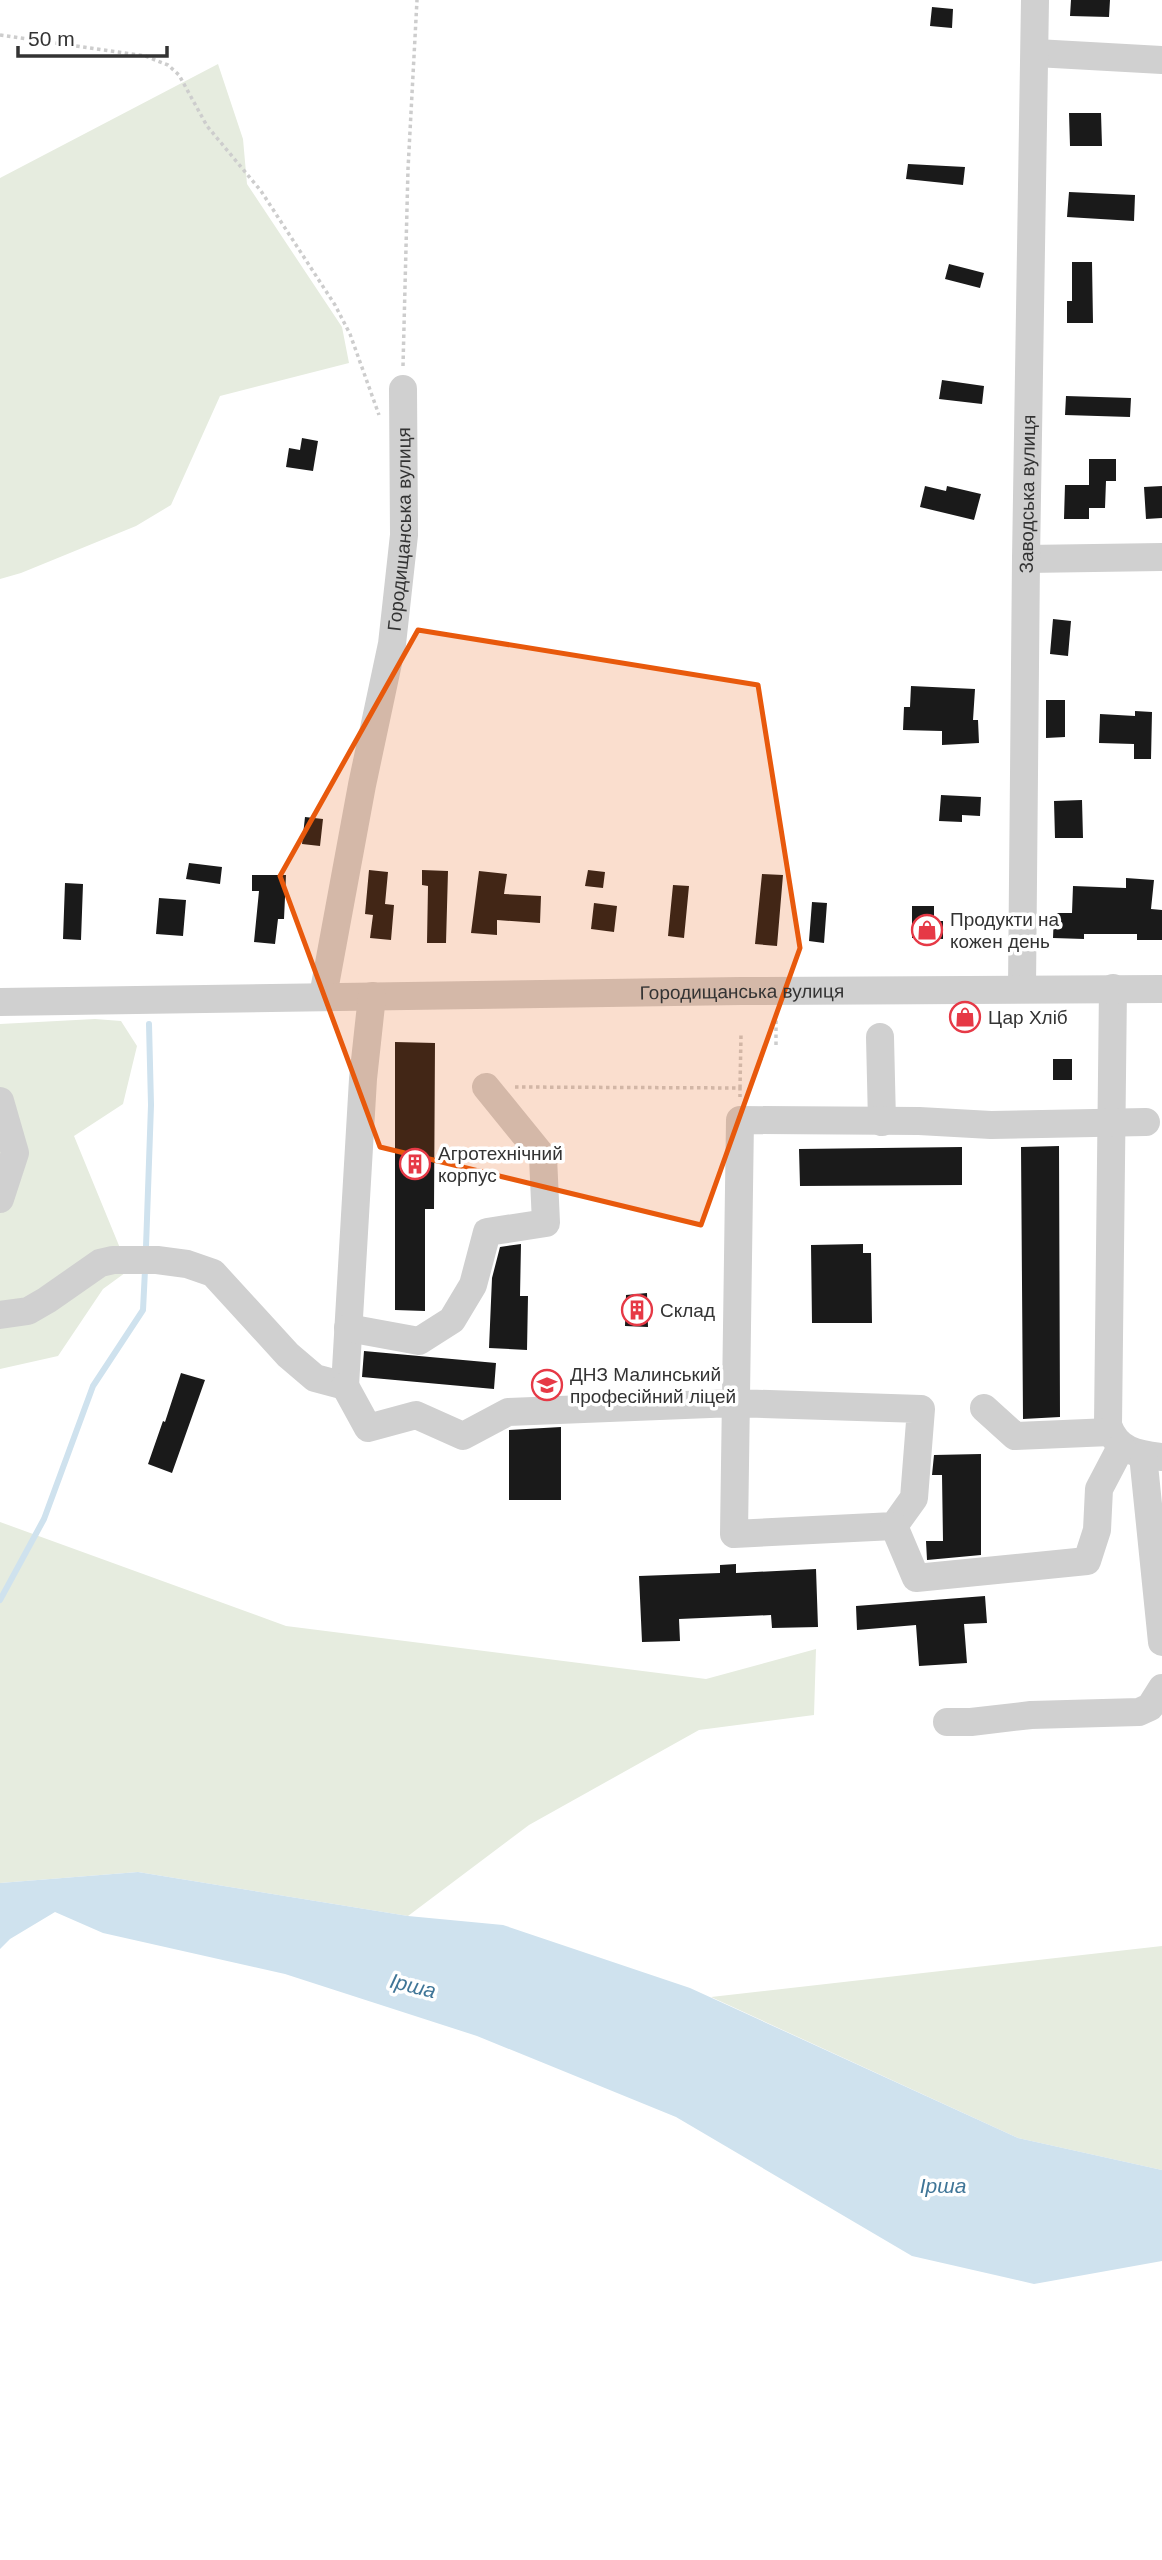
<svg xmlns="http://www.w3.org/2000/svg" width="1162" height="2560" font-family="Helvetica,sans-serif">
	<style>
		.green { fill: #e6ecdf }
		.water { fill: #cfe2ee }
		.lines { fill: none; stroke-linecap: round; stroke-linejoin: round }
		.stream { stroke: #cfe2ee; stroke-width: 6 }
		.building { fill: #1a1a1a }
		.path { stroke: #cdcdcd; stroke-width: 3.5; stroke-dasharray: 3.5 3.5; stroke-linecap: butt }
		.minor { stroke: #d0d0d0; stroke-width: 28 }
		.marked { fill: #e8590c; fill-opacity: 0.2; stroke: #e8590c; stroke-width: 5; stroke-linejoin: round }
		.labels { text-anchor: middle; stroke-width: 7; stroke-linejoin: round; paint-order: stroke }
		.street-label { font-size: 19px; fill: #333; stroke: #fff }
		.poi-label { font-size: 19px; fill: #333; stroke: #fff; text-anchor: start }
		.water-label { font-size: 21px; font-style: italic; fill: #3f7597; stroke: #fff }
	</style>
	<rect width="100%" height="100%" fill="#fff"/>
	<!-- green -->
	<path class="green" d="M218,64l25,75 4,45 95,143 7,36 -129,33 -49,109 -35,21 -115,47 -21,6v-401z
		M95,1019l26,2 16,25 -14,58 -49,32 55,134 -26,19 -45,67 -58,13v-345z
		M0,1522l286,104 420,53 110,-30 -2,66 -115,15 -170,95 -121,91 -270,-44 -138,11z
		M1162,1946v224l-144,-32 -307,-141z"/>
	<!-- water -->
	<path class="water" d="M138,1872l270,44 95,9 187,63 328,150 144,32v91l-128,23 -122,-28 -236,-139 -199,-81 -192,-62 -182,-41 -48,-21 -45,27 -10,10v-66z"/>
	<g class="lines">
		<!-- stream -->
		<path class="stream" d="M146,1247l5,-142 -2,-81
			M0,1600l44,-81 49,-133 50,-76 2,-40"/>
	</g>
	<!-- building -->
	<path class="building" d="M1071,0h39l-1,17 -39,-1z
		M932,7l21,2 -1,19 -22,-2z
		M1069,113h32l1,33h-32z
		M908,164l57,3 -2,18 -57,-6z
		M1069,192l66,3 -1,26 -67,-4z
		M1072,262h20l1,61h-26v-22h5z
		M949,264l35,9 -4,15 -35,-9z
		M942,380l42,6 -2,18 -43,-5z
		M1066,396l65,2 -1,19 -65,-2z
		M302,438l16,3 -5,30 -27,-4 3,-19 11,2z
		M1089,459h27v22h-10l-1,27h-16v11h-25l1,-34h24z
		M925,486l21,5 1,-5 34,8 -7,26 -54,-13z
		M1162,486v32l-16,1 -2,-32z
		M1053,619l18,2 -3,35 -18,-2z
		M911,686l64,3 -2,31h5l1,23 -37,2v-14l-39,-1 1,-23h6z
		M1046,700h19v37l-19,1z
		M1135,711l17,1 -1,47h-17v-15l-35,-1 1,-29 35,2z
		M941,795l40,2 -1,19 -18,-1v7l-23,-1z
		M1082,800l1,38h-28l-1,-37z
		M305,817l18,2 -3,27 -18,-2z
		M189,863l33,4 -2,17 -34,-5z
		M369,870l19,2 -3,32 9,1 -3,35 -21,-2 3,-23 -8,-1z
		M422,870l26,1 -2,72h-19l1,-57 -6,-1z
		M588,870l17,2 -2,16 -18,-2z
		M479,871l28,3 -3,20 37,2 -1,27 -43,-3v15l-26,-2z
		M762,874l21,1 -6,71 -22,-2z
		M252,875h34l-2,44h-6l-3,25 -21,-2 5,-51h-7z
		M1126,878l28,2 -3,29 11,1v30h-25v-6h-53v5l-31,-1 1,-25h18l1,-27 53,2z
		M65,883l18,1 -2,56 -18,-1z
		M673,885l16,1 -5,52 -16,-2z
		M159,898l27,2 -3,36 -27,-2z
		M812,902l15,1 -3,40 -15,-2z
		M594,903l23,3 -3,26 -23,-3z
		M912,906h22v15h9v18l-31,-1z
		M395,1042l40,1 -1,166h-9v102l-30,-1z
		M1053,1059h19v21h-19z
		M1059,1146l1,271 -37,2 -2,-272z
		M962,1147v38l-162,1 -1,-37z
		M521,1244l-1,52h8l-1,54 -38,-2 3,-70 8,-31z
		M863,1244v9h8l1,70h-60l-1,-78z
		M647,1293l1,34 -23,-1 1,-31z
		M364,1351l132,12 -2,26 -132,-12z
		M181,1373l24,7 -33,93 -24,-9 15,-43 2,1z
		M561,1427v73h-52v-70z
		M981,1454v101l-54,5 -1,-19h17l-1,-66h-10l2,-20z
		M736,1564v9l80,-4 2,58 -46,1 -1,-13 -92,4 1,22 -38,1 -3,-66 81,-3v-8z
		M985,1596l2,27 -23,1 3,39 -48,3 -3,-41 -59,5 -1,-24z"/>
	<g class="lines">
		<!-- path -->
		<path class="path" d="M0,35l145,21 23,9 11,10 28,51 54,65 74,114 15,29 29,81
			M403,366l5,-197 9,-169
			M776,1045v-30
			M515,1087l225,1v9
			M740,1088l1,-54"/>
		<!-- minor -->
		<g class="minor">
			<path d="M1036,53l126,7"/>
			<path d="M1026,559l136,-2"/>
			<path id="s1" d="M1022,988l4,-429 9,-559"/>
			<path d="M1113,988l-5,437c9,26 29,29 54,32"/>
			<path id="s2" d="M323,996l39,-211 30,-141 12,-109 -1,-146"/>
			<path id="s3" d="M0,1002l741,-11 421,-2"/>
			<path d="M880,1037l2,85"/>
			<path d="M0,1101l15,52 -15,46"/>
			<path d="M0,1315l28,-4 19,-11 53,-37 13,-3h44l30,4 26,9 75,82 27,23 30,8 18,-307 9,-83"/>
			<path d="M348,1328l71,13 33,-21 21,-35 14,-53 59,-9 -3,-66 -57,-70"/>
			<path d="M345,1386l23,42 48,-13 47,21 45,-24 227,-9 186,6 -7,89 -20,28 -160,8 6,-414 179,1 72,4 155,-3"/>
			<path d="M984,1408l31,28 95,-4"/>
			<path d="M1143,1455l19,187"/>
			<path d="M894,1526l22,52 171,-17 10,-31 2,-41 22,-42"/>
			<path d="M947,1722h24l60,-7 108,-3 11,-5 12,-19"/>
		</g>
	</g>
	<!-- marked area -->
	<path class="marked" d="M418,630l340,55 42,263 -99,277 -321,-78 -100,-271z"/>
	<!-- icons -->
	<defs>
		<g id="shop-ring" transform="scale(1.575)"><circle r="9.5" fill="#fff" stroke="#e63946" stroke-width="1.5"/><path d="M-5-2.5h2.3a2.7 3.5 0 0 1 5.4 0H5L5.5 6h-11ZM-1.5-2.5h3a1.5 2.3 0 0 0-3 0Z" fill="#e63946"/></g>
		<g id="building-ring" transform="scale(1.575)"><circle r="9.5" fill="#fff" stroke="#e63946" stroke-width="1.5"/><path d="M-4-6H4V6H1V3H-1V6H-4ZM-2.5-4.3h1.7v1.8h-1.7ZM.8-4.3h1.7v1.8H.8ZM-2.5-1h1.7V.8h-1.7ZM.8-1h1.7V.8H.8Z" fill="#e63946"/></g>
		<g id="university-ring" transform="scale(1.575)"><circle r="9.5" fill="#fff" stroke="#e63946" stroke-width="1.5"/><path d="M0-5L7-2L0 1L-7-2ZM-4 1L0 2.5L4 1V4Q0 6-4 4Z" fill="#e63946"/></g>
	</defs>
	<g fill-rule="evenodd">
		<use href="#shop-ring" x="927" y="930"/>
		<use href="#shop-ring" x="965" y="1017"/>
		<use href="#building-ring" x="415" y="1164"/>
		<use href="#building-ring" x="637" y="1310"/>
		<use href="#university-ring" x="547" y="1385"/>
	</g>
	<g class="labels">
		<!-- street labels -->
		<g class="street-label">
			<text dy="7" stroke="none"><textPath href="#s1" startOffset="494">Заводська вулиця</textPath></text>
			<text dy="7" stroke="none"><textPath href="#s2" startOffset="474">Городищанська вулиця</textPath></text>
			<text dy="7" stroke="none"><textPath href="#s3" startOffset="742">Городищанська вулиця</textPath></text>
		</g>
		<!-- poi labels -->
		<g class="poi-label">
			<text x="950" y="926">Продукти на<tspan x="950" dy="22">кожен день</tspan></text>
			<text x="988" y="1024">Цар Хліб</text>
			<text x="438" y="1160">Агротехнічний<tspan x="438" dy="22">корпус</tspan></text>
			<text x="660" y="1317">Склад</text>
			<text x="570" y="1381">ДНЗ Малинський<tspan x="570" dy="22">професійний ліцей</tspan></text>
		</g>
		<!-- water labels -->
		<g class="water-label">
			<text transform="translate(413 1986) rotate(14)" y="7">Ірша</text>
			<text x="943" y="2193">Ірша</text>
		</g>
	</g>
	<!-- scale -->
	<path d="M18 46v10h149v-10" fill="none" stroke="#333333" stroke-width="3.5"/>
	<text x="28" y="46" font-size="21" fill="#333333" stroke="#ffffff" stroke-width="5" paint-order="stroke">50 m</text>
</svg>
